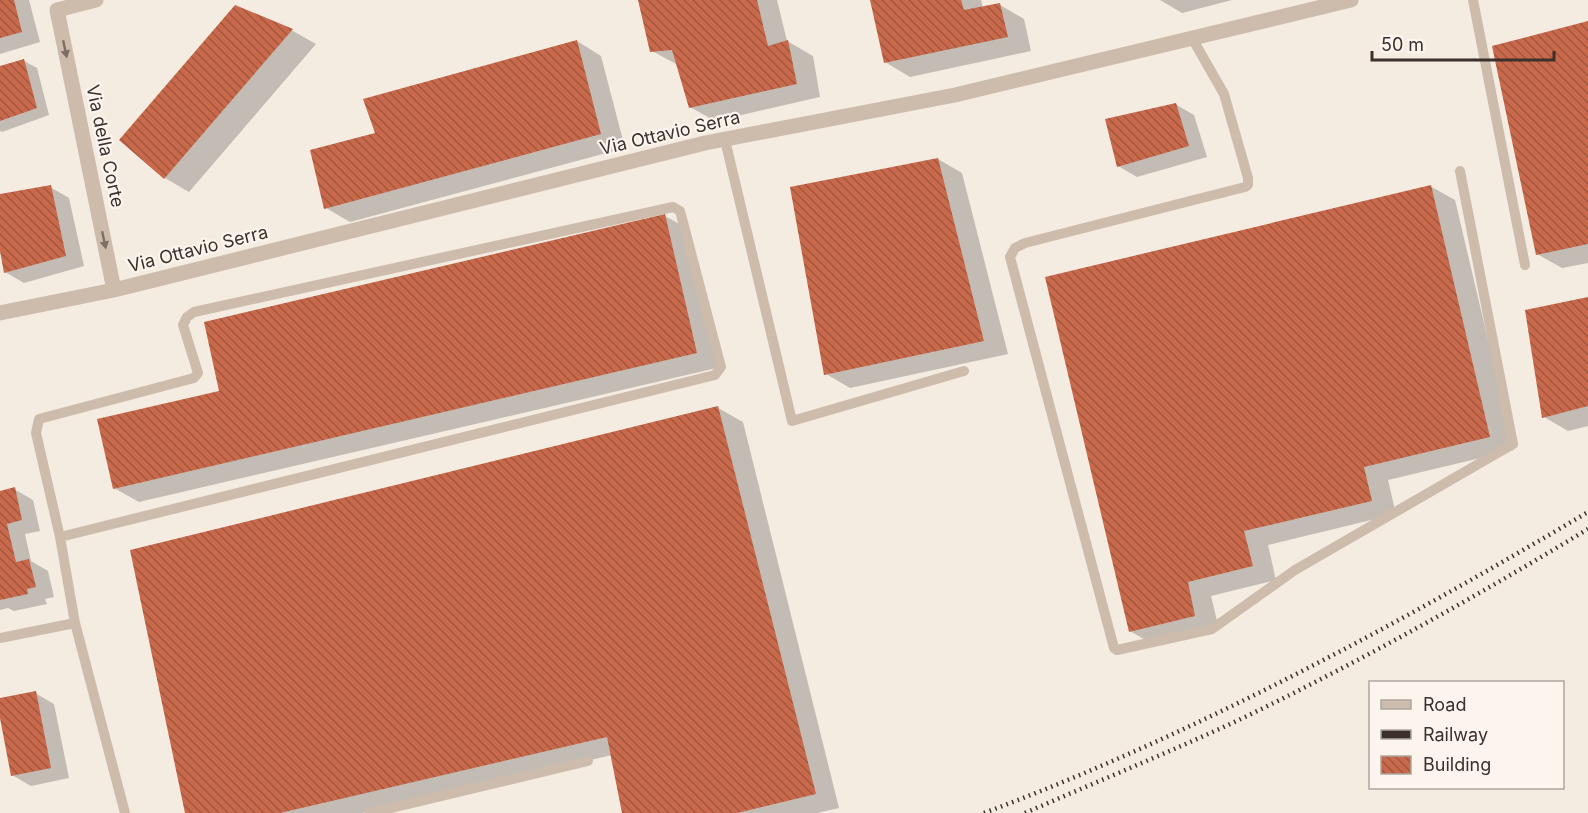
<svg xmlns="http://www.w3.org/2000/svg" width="1588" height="813" font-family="Inter,sans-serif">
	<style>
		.shadow { fill: #0003 }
		.building { fill: url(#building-back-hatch) }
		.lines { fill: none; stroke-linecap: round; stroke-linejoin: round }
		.service { stroke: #cdbbac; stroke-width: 10 }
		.minor { stroke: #cdbbac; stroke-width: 15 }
		.rail { stroke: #3b302b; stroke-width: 4.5; stroke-dasharray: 1.5 4.5; stroke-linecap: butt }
		.oneway { fill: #7d6f65 }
		.labels { text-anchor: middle; stroke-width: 4.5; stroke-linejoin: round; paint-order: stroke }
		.street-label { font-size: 18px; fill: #3b302b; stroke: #fbf5ee }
	</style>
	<defs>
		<pattern id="building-back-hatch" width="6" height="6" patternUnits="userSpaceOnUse" patternTransform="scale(1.5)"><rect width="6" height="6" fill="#c8694b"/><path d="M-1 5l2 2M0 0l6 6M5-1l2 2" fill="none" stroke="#a4573f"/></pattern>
	</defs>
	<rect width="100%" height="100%" fill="#f4ebe1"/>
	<!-- shadow -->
	<path class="shadow" d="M0,0h29l11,42 -40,12z
		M640,0h137l10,41 26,15 7,41 -105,24 -25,-14 -12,-42 -26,-14z
		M872,0h109l2,8 17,-3 24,14 7,32 -121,26 -25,-15z
		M1160,0h72l-50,13z
		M235,7l58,24 23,13 -127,148 -24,-14z
		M1588,22v241l-26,5 -25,-14z
		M577,41l24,15 24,92 -275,74 -24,-14 50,-74z
		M24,61l13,7 12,47 -47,17 -2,-1v-64z
		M1175,104l19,11 13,42 -70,20 -19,-11z
		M938,159l24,14 46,181 -158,34 -24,-14z
		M1430,186l25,14 59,250 -126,30 8,34 -128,31 8,35 -65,16 8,33 -65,16 -24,-14z
		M50,187l19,11 15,68 -60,17 -19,-11 -5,-29v-47z
		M665,216l25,14 31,137 -582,135 -25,-14 107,-96z
		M1588,298v128l-20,5 -24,-14z
		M718,408l25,14 96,386 -22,5h-193l-12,-58 -250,58h-175z
		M14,489l19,11 7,31 -15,3 6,27 17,10 6,26 -9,2 2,5 -33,7 -6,-3 -8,2v-118z
		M35,693l19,11 15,74 -38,8 -19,-11 -12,-66v-10z"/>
	<!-- building -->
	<path class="building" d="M0,0h14l8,32 -22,6z
		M638,0h119l11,46 20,-6 9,44 -108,24 -17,-58 -22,2z
		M870,0h91l3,10 36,-7 8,34 -124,26z
		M235,5l58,24 -129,150 -45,-39z
		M1588,21v223l-52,11 -44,-209z
		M577,40l24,94 -277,75 -14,-59 65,-17 -12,-34z
		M24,59l13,49 -37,13v-55z
		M1176,103l13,43 -72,21 -12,-48z
		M938,158l46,183 -160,34 -34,-188z
		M51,185l15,71 -62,17 -4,-22v-57z
		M1431,185l59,252 -126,30 8,34 -128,30 9,35 -65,16 7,34 -66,16 -84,-355z
		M665,214l32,139 -584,136 -16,-70 122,-28 -15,-69z
		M1588,297v109l-46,12 -17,-108z
		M718,406l98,388 -79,19h-115l-15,-76 -327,76h-95l-55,-263z
		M15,487l7,33 -15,4 9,38 13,-3 7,28 -9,2 1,5 -28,6v-109z
		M36,691l15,77 -40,8 -11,-58v-20z"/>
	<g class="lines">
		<!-- service -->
		<path class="service" d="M1473,0l52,265
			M1192,38l32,56 24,84v7l-3,2 -220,56 -10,5 -5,9 104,391 3,2 95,-21 83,-59 218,-126 -53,-273
			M725,140l67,281 172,-50
			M60,537l655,-162 6,-8 -41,-156 -7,-4 -479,105 -7,5 -4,8 15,48 -4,5 -155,41 -3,14 24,104 15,86 50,190
			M0,638l75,-15
			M370,813l218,-52"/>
		<!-- minor -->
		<path class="minor" d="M96,0l-39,10 57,280
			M0,313l114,-23 591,-147 250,-48 396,-95"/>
		<!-- rail -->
		<path class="rail" d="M984,813c211,-79 410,-186 604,-301
			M1025,813c73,-32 148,-62 220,-96 118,-57 232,-121 343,-188"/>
	</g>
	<!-- one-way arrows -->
	<defs><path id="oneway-solid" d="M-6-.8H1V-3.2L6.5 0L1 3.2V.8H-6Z" transform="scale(1.5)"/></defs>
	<g class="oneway">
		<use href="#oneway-solid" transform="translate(65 49) rotate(78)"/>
		<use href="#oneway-solid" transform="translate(104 240) rotate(78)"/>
	</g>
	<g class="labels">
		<!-- street labels -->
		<g class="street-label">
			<text transform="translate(670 133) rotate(-13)" y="6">Via Ottavio Serra</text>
			<text transform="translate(105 146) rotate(78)" y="6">Via della Corte</text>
			<text transform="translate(198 249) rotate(-14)" y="6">Via Ottavio Serra</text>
		</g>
	</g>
	<!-- legend -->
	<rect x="1369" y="681" width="195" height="108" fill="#fbf5ee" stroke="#aea6a0" stroke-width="1.5"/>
	<rect x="1381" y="700" width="30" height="9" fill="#cdbbac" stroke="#aea6a0" stroke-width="1.5"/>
	<text x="1423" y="711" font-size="18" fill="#3b302b">Road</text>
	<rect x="1381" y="730" width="30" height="9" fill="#3b302b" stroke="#aea6a0" stroke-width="1.5"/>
	<text x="1423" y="741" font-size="18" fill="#3b302b">Railway</text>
	<rect x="1381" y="756" width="30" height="18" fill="url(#building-back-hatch)" stroke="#aea6a0" stroke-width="1.5"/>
	<text x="1423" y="771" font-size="18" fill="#3b302b">Building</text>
	<!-- scale -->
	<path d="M1372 51v9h182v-9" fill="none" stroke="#3b302b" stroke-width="3"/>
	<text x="1381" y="51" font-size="18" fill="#3b302b" stroke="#fbf5ee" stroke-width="4.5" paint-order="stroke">50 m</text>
</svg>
